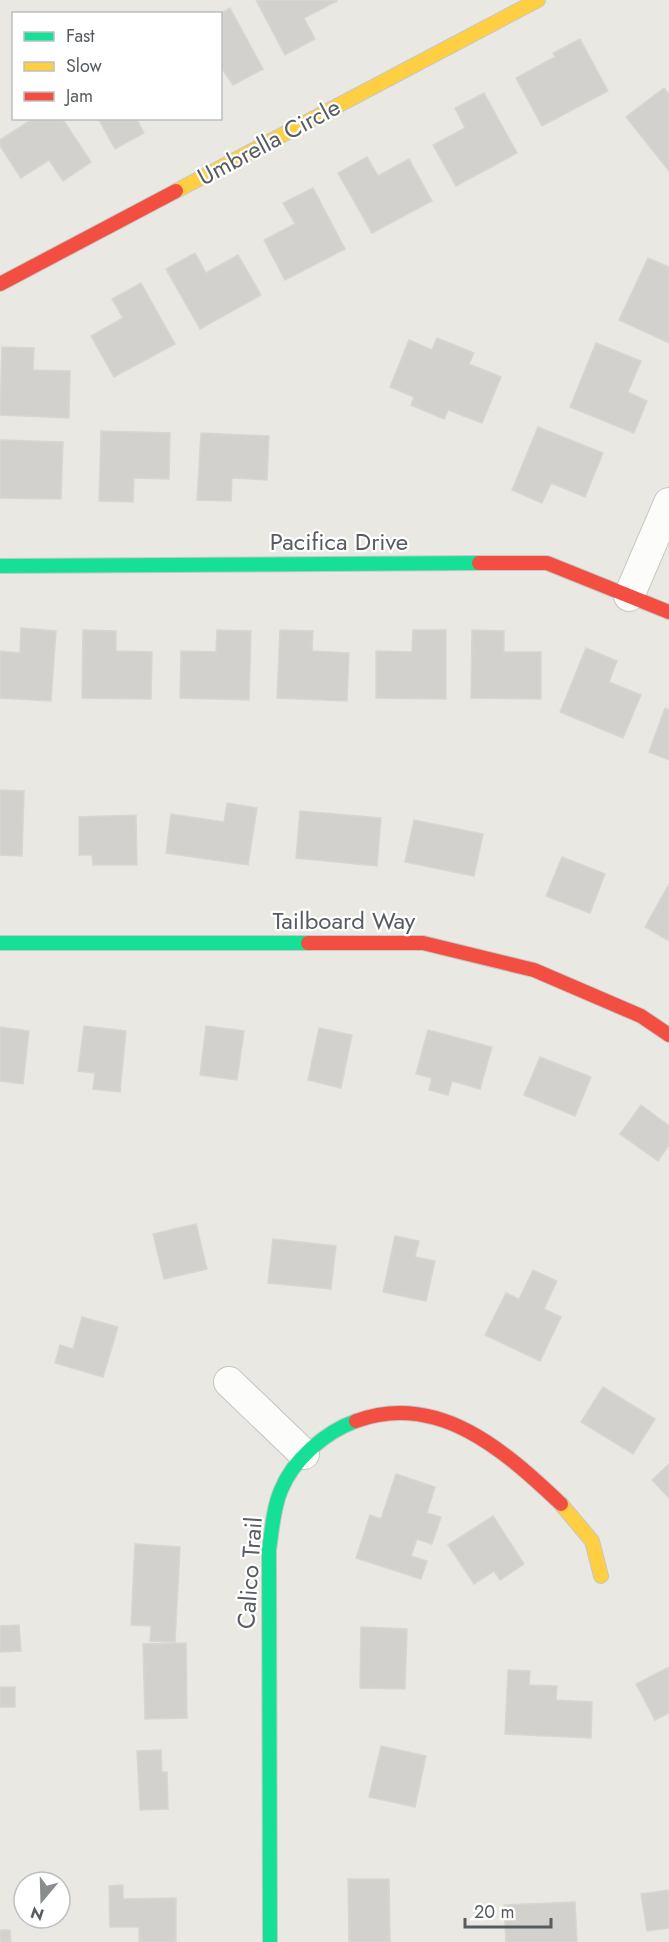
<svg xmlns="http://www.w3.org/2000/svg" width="669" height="1942" font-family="Jost,sans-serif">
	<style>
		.building { fill: #d2d1cd; stroke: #d8d6d1; stroke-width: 1.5 }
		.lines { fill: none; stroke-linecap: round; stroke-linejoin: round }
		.street-casing { stroke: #c5c6c4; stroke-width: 32 }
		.fast-casing { stroke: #c6c7c5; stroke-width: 16 }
		.slow-casing { stroke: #c6c7c5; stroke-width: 16 }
		.jam-casing { stroke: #c6c7c5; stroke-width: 16 }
		.street { stroke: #fcfcfb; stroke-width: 30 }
		.fast { stroke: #16e098; stroke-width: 14 }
		.slow { stroke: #ffcf43; stroke-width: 14 }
		.jam { stroke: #f24e42; stroke-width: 14 }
		.labels { text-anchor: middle; stroke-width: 4.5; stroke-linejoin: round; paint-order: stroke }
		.street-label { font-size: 24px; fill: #575c61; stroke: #fff }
	</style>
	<rect width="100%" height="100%" fill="#eae8e2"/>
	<!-- building -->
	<path class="building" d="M256,0h80l1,1 -33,17 11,21 -30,16z
		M230,8l33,61 -30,16 -13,-19v-52z
		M580,39l28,52 -66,35 -26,-48 39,-21 -2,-4z
		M664,88l5,6v77l-43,-54z
		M484,93l33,60 -61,33 -23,-41 32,-17 -10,-20z
		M34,118h28l29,44 -28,19 -14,-21 -28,18 -21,-32v-6z
		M98,118h38l8,15 -29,16z
		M367,157l11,19 31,-17 23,42 -60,32 -34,-60z
		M313,188l32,61 -60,31 -21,-40 31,-16 -12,-21z
		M195,253l11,20 32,-18 23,40 -61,34 -34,-60z
		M648,258l21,9v76l-50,-23z
		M141,283l34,61 -61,33 -23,-41 32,-18 -11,-19z
		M437,338l37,15 -5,11 32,13 -19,46 -34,-13 -4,9 -33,-14 3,-8 -24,-10 19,-47 23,10z
		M596,343l45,18 -13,31 19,9 -13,32 -64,-26z
		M2,347l32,1 -1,22 37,1 -1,47 -69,-3z
		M538,427l65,26 -18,44 -34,-14 -9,20 -30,-13z
		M101,431l69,2 -1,46 -35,-1 -1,24 -34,-1z
		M201,433l68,3 -2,44 -35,-2 -1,23 -34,-1z
		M0,440l63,2 -2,57 -61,-1z
		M21,628l35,3 -5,70 -51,-3v-47l20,2z
		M83,630l33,1v20l36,1 -1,47 -69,-1z
		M217,630l34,1 -2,69 -69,-2 1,-47 35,1z
		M280,630l33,1 -1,20 37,2 -2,48 -70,-3z
		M413,630h33v69l-70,-1v-47l36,1z
		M472,630l32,1v21h37v47l-70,-1z
		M586,648l31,13 -8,21 32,13 -18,43 -63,-26z
		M665,708l4,2v50l-20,-8z
		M0,790l24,1 -2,65 -22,-1z
		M227,803l30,5 -9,57 -82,-12 5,-39 53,8z
		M300,811l81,7 -4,48 -81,-8z
		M136,815l1,50h-44l-1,-10h-13v-38z
		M414,820l69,14 -9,42 -69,-14z
		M562,857l43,17 -15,39 -44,-17z
		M669,884v57l-24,-14z
		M84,1026l42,5 -6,61 -27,-3 2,-16 -17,-2z
		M206,1026l38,5 -7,49 -37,-5z
		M0,1027l29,4 -6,53 -23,-3z
		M319,1028l33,7 -11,53 -33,-8z
		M428,1030l64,17 -12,42 -28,-8 -4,14 -19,-5 3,-12 -16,-4z
		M540,1057l51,20 -16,39 -51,-21z
		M641,1105l28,21v19l-11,16 -38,-27z
		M196,1224l11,45 -43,10 -11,-45z
		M395,1236l24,5 -4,16 20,4 -9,40 -43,-9z
		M273,1239l63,7 -5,43 -63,-6z
		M533,1270l24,11 -13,28 17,8 -21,44 -55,-26 21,-42 13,6z
		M82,1317l36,10 -15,50 -48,-14 5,-18 13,4z
		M603,1387l52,32 -22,35 -52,-32z
		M669,1464v34l-17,-18z
		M396,1474l39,13 -8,26 14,4 -9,27 -15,-5 -6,17 16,5 -6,18 -65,-21 14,-43 11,4z
		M493,1516l31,48 -24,16 -6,-9 -20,13 -26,-39z
		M135,1544l45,3 -5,95 -25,-1 1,-15 -20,-1z
		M19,1625l2,26 -21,1v-26z
		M361,1627l46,2 -2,60 -45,-1z
		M186,1643l1,75 -42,1 -2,-75z
		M669,1667v46l-14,7 -19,-36z
		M508,1670l22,1 -1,14 28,1 -1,14 36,2 -1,36 -86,-4z
		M0,1687h15v20h-15z
		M381,1746l45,10 -11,51 -46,-10z
		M161,1750l1,22h5l1,37 -28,1 -3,-59z
		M348,1879h41l1,63h-41z
		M123,1885v14l53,-1v44h-37v-15h-29l-1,-41z
		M669,1890v38l-22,3 -6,-37z
		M575,1902l2,40h-71l-2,-37z
		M0,1930h10l1,12h-11z"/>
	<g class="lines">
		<!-- street casing -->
		<g class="street-casing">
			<path id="street" d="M629,596l40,-93
				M229,1382l75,72"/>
		</g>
		<!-- fast casing -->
		<g class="fast-casing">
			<path id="fast" d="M0,566l479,-3
				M0,943h308
				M270,1942l-1,-392c3,-20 4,-41 12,-60 12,-30 44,-58 75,-69"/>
		</g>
		<!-- slow casing -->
		<g class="slow-casing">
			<path id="slow" d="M176,191l362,-191
				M561,1504l31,37 9,35"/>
		</g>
		<!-- jam casing -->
		<g class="jam-casing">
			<path id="jam" d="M0,284l176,-93
				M479,563h68l122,49
				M308,943h115l111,27 107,46 28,19
				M356,1421c82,-30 148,29 205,83"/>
		</g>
		<!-- street -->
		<use href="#street" class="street"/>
		<!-- fast -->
		<use href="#fast" class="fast"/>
		<!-- slow -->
		<use href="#slow" class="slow"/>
		<!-- jam -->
		<use href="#jam" class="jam"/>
	</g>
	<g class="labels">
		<!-- street labels -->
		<g class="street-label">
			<text transform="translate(269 142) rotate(-28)" y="8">Umbrella Circle</text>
			<text x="339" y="550">Pacifica Drive</text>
			<text x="344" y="929">Tailboard Way</text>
			<text transform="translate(250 1573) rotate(-86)" y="8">Calico Trail</text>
		</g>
	</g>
	<!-- legend -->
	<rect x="12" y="12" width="210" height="108" fill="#ffffff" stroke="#bcbec0" stroke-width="1.5"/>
	<rect x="24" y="32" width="30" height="9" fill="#16e098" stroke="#bcbec0" stroke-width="1.5"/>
	<text x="66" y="42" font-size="18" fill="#575c61">Fast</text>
	<rect x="24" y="62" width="30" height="9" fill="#ffcf43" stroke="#bcbec0" stroke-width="1.5"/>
	<text x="66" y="72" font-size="18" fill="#575c61">Slow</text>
	<rect x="24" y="92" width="30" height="9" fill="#f24e42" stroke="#bcbec0" stroke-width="1.5"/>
	<text x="66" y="102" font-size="18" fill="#575c61">Jam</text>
	<!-- north arrow -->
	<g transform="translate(42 1900) rotate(199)"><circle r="28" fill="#ffffff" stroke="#bcbec0" stroke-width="1.5"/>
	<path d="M0-4.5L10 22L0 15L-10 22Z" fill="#8a8d8e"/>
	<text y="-9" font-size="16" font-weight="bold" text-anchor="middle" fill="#575c61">N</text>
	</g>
	<!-- scale -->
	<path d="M465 1918v9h86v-9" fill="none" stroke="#575c61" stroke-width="3"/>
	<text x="474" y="1918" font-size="18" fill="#575c61" stroke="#ffffff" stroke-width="4.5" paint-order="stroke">20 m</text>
</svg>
